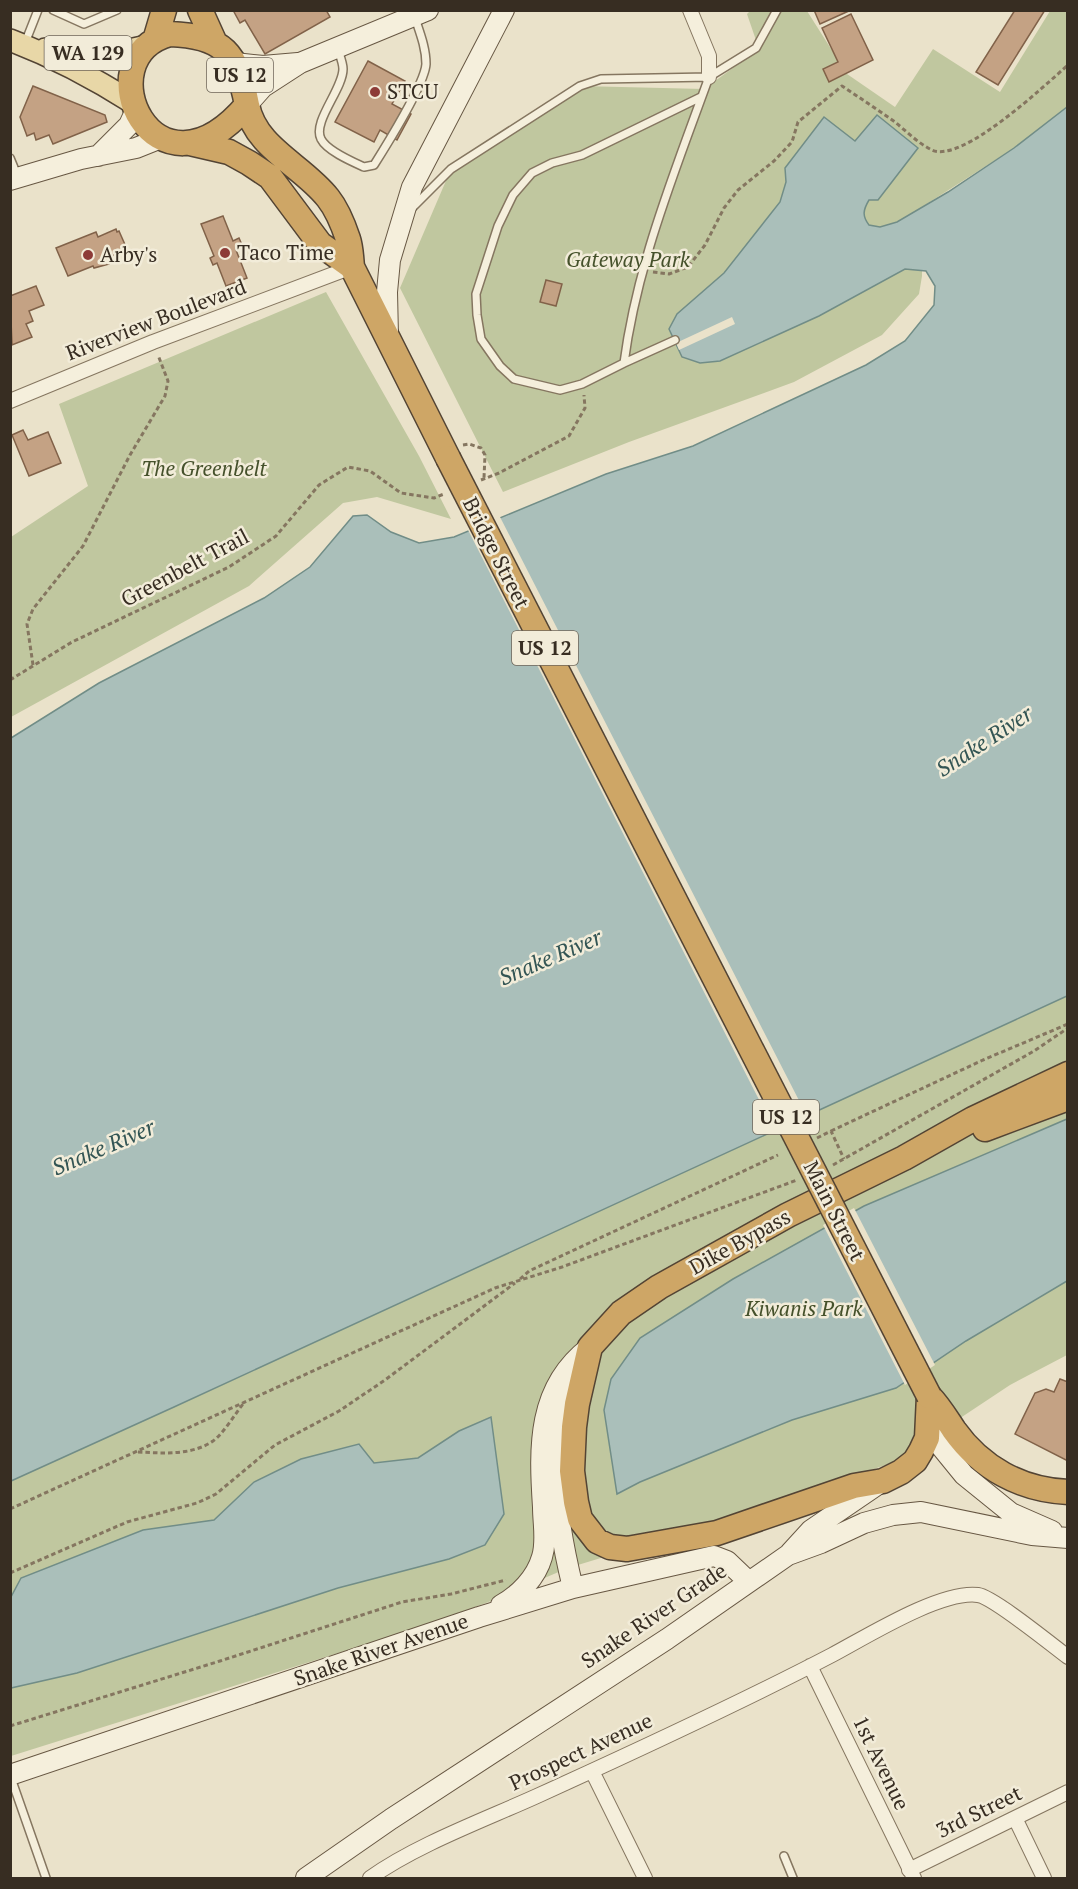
<svg xmlns="http://www.w3.org/2000/svg" width="1078" height="1889" font-family="'PT Serif',serif">
	<style>
		.green { fill: #c0c79f }
		.water { fill: #aabfba; stroke: #718d87; stroke-width: 1.5 }
		.pier { fill: #eae2ca }
		.building { fill: #c4a284; stroke: #816249; stroke-width: 1.5 }
		.lines { fill: none; stroke-linecap: round; stroke-linejoin: round }
		.lane-casing { stroke: #857660; stroke-width: 10 }
		.street-casing { stroke: #857660; stroke-width: 16 }
		.secondary-casing { stroke: #675743; stroke-width: 22 }
		.primary-casing { stroke: #534434; stroke-width: 24 }
		.highway-casing { stroke: #534434; stroke-width: 27 }
		.path { stroke: #857660; stroke-width: 3; stroke-dasharray: 4.5 3; stroke-linecap: butt }
		.lane { stroke: #f5efdc; stroke-width: 7 }
		.street { stroke: #f5efdc; stroke-width: 14 }
		.secondary { stroke: #f5efdc; stroke-width: 20 }
		.primary { stroke: #e8d7a7; stroke-width: 21 }
		.highway { stroke: #cea666; stroke-width: 24 }
		.highway-bridge-casing { stroke: #534434; stroke-width: 27; stroke-linecap: butt }
		.highway-bridge { stroke: #cea666; stroke-width: 24 }
		.poi-dot { fill: #8d3b37; stroke: #f2ecd9; stroke-width: 2 }
		.labels { text-anchor: middle; stroke-width: 5; stroke-linejoin: round; paint-order: stroke }
		.shield { fill: #f2ecd9; stroke: #6f6659; stroke-width: 1.5 }
		.shield-label { font-size: 20px; font-weight: bold; fill: #372d22 }
		.poi-label { font-size: 21px; fill: #372d22; stroke: #f2ecd9; text-anchor: start }
		.park-label { font-size: 21px; font-style: italic; fill: #45512b; stroke: #f2ecd9 }
		.street-label { font-size: 21px; fill: #372d22; stroke: #f2ecd9 }
		.water-label { font-size: 22px; font-style: italic; fill: #335554; stroke: #f2ecd9 }
	</style>
	<rect width="100%" height="100%" fill="#eae2ca"/>
	<!-- green -->
	<path class="green" d="M750,11h57l40,63 48,33 38,-58 67,43 50,-81h17v96l-53,41 -92,59v69l-3,18 -37,41 -88,47 -165,60 -126,50 -103,-204 51,-119 129,-83 124,3 55,-40 -12,-35z
		M326,292l93,164 32,63 -74,-22 -34,6 -94,83 -238,131v-180l77,-51 -29,-82z
		M1067,996v359l-57,30 -116,77 -152,53 -174,53 -82,35 -84,30 -391,123 -1,-275 164,-74z"/>
	<!-- water -->
	<path class="water" d="M1067,107v889l-893,411 -163,74v-743l88,-55 165,-85 46,-31 43,-51 14,-1 24,17 28,11 35,-6 152,-63 87,-28 173,-81 39,-24 29,-36 1,-19 -9,-15 -21,-2 -86,47 -99,45 -20,2 -18,-6 -13,-28 8,-15 47,-41 56,-71 6,-20 -1,-14 39,-51 31,24 22,-26 41,33 -40,52h-9c-6,10 -7,16 0,25l11,2 17,-5 51,-30 66,-44z
		M1067,1119v162l-101,60 -70,47 -104,32 -152,62 -23,12 -13,-84 7,-31 29,-41 93,-59 131,-73z
		M491,1417l13,97 -19,31 -36,14 -111,29 -261,85 -66,15v-91l10,-19 122,-48 71,-10 40,-38 47,-23 58,-15 15,19 44,-5 41,-27z"/>
	<!-- pier -->
	<path class="pier" d="M732,317l3,7 -56,26 -3,-7z
		M499,515l309,603 -32,15 -309,-605z
		M854,1208l81,157 -30,20 -82,-160z"/>
	<!-- building -->
	<path class="building" d="M233,10h93l4,7 -65,37 -20,-34 -5,3z
		M814,10h37l-31,14z
		M1015,10h30l-47,75 -22,-13z
		M851,14l22,46 -44,22 -6,-13 15,-7 -16,-34z
		M368,61l37,20 -13,23 19,10 -14,26 -17,-10 -6,12 -39,-20z
		M33,86l72,29 2,7 -54,22 -4,-9 -13,5 -2,-7 -7,3 -7,-19z
		M223,216l10,25 6,-3 4,9 -7,3 11,28 -21,8 -9,-23 -4,2 -3,-7 4,-2 -13,-32z
		M116,229l1,3 2,-1 7,16 -2,1 1,3 -18,7 2,6 -15,4 -1,-2 -25,10 -12,-28 40,-16 2,5z
		M546,280l16,4 -6,22 -16,-4z
		M36,286l8,19 -15,6 4,10 -7,3 6,13 -20,8 -2,-49z
		M23,430l5,10 20,-8 13,31 -32,13 -17,-41z
		M1060,1379l8,3v79l-53,-27 20,-41 11,-4 8,3z"/>
	<g class="lines">
		<!-- lane casing -->
		<g class="lane-casing">
			<path id="lane" d="M53,10l31,14 33,-14
				M25,43l13,-33
				M338,50c2,6 5,13 5,19 0,20 -31,53 -22,70 6,12 32,23 43,28l10,-2c12,-19 51,-82 52,-101 0,-16 -6,-31 -11,-46
				M701,97l-119,58 -30,8 -20,10 -19,22 -15,31 -22,68 1,21 4,24 19,27 14,13 46,11 22,-6 42,-21c13,-99 51,-192 85,-286
				M10,158l7,17
				M411,209l40,-40 129,-83 21,-7 108,-2 47,-29 21,-38
				M624,363l51,-23
				M11,1778l35,100
				M784,1856l9,22"/>
		</g>
		<!-- street casing -->
		<g class="street-casing">
			<path id="street" d="M690,10l19,46v21
				M10,401l143,-59 199,-75
				M810,1666l104,212
				M592,1771l53,107
				M1015,1818l29,60
				M909,1870l159,-78
				M370,1878c46,-33 114,-58 167,-82 99,-45 199,-91 295,-141 34,-18 109,-65 146,-60 15,2 74,50 90,62"/>
		</g>
		<!-- secondary casing -->
		<g class="secondary-casing">
			<path id="secondary" d="M235,63l28,3 35,-3
				M247,105l16,-18 37,-24 128,-53
				M98,156l31,-31 6,-13
				M10,180l71,-21 55,-11 25,-10
				M388,336l-1,-44 3,-32 22,-73 92,-177
				M571,1381c-27,64 -14,141 2,207
				M929,1416l5,18 8,14 22,27 47,38 41,18
				M790,1553l21,-23 69,-47
				M501,1605c18,-10 35,-27 41,-48 5,-16 1,-33 1,-50 -4,-60 -6,-120 47,-160
				M10,1775l469,-158 94,-29 141,-32 13,5 22,21
				M306,1878l85,-59 276,-180 121,-84 33,-12 43,-20 29,-8 28,-3 111,23 36,3"/>
		</g>
		<!-- primary casing -->
		<g class="primary-casing">
			<path id="primary" d="M10,40c44,17 84,38 123,63
				M45,49l66,5 36,-8"/>
		</g>
		<!-- highway casing -->
		<g class="highway-casing">
			<path id="highway" d="M200,10l14,31
				M170,34c54,2 67,19 77,71 -93,109 -164,-48 -77,-71z
				M156,37l8,-27
				M247,105c8,43 55,60 81,93 8,10 16,29 20,41 3,9 3,19 4,28l96,191
				M190,143l39,9 20,11 21,14 50,67 32,23
				M985,1129l83,-31
				M929,1396l-2,42 -6,13 -6,10 -14,11 -18,9 -29,5 -137,47 -90,16 -17,-2 -13,-6 -17,-22 -4,-17 -4,-31 2,-44 3,-23 13,-57 31,-34 38,-26 129,-72 116,-57 69,-39 95,-45
				M929,1396c10,10 17,22 25,34 27,38 67,60 114,62"/>
		</g>
		<!-- path -->
		<path class="path" d="M653,272l16,2 19,-7 17,-22 19,-37 14,-18 36,-29 18,-19 6,-20 44,-36c18,12 36,24 53,36 11,9 24,22 37,28 30,14 113,-65 136,-85
			M463,445l6,-1 12,4 4,7 -1,23
			M481,480l18,-7 70,-37 16,-28 -1,-13
			M33,665l-6,-41 6,-15 50,-63 47,-91 35,-59 3,-15 -10,-26
			M10,680l62,-38 157,-75 47,-31 43,-51 29,-18 22,4 31,22 33,5 10,-4
			M831,1131l152,-71 85,-36
			M817,1138l14,-7 13,28
			M833,1165l201,-114 34,-23
			M520,1279l9,-8 249,-116
			M138,1452c25,1 53,4 75,-11 10,-7 22,-27 30,-37
			M10,1509l485,-221 67,-21 235,-87
			M10,1573l117,-51 70,-19 19,-9 59,-49 64,-34 46,-31 130,-97
			M10,1726l210,-65 182,-59 49,-8 55,-14"/>
		<!-- lane -->
		<use href="#lane" class="lane"/>
		<!-- street -->
		<use href="#street" class="street"/>
		<!-- secondary -->
		<use href="#secondary" class="secondary"/>
		<!-- primary -->
		<use href="#primary" class="primary"/>
		<!-- highway -->
		<use href="#highway" class="highway"/>
		<!-- highway-bridge casing -->
		<g class="highway-bridge-casing">
			<path id="highway-bridge" d="M448,458l481,938"/>
		</g>
		<!-- highway-bridge -->
		<use href="#highway-bridge" class="highway-bridge"/>
	</g>
	<!-- markers -->
	<g class="poi-dot">
		<circle cx="375" cy="92" r="6"/>
		<circle cx="225" cy="253" r="6"/>
		<circle cx="88" cy="255" r="6"/>
	</g>
	<g class="labels">
		<!-- shield labels -->
		<g class="shield">
			<rect x="44.5" y="36" width="87" height="34" rx="4.5"/>
			<rect x="207" y="58" width="66" height="34" rx="4.5"/>
			<rect x="512" y="631" width="66" height="34" rx="4.5"/>
			<rect x="753" y="1100" width="66" height="34" rx="4.5"/>
		</g>
		<g class="shield-label">
			<text x="88" y="60">WA 129</text>
			<text x="240" y="82">US 12</text>
			<text x="545" y="655">US 12</text>
			<text x="786" y="1124">US 12</text>
		</g>
		<!-- poi labels -->
		<g class="poi-label">
			<text x="387" y="99">STCU</text>
			<text x="237" y="260">Taco Time</text>
			<text x="100" y="262">Arby's</text>
		</g>
		<!-- park labels -->
		<g class="park-label">
			<text x="628" y="267">Gateway Park</text>
			<text x="204" y="476">The Greenbelt</text>
			<text x="804" y="1316">Kiwanis Park</text>
		</g>
		<!-- street labels -->
		<g class="street-label">
			<text transform="translate(156 320) rotate(-21)" y="7">Riverview Boulevard</text>
			<text transform="translate(496 553) rotate(63)" y="7">Bridge Street</text>
			<text transform="translate(185 568) rotate(-28)" y="7">Greenbelt Trail</text>
			<text transform="translate(834 1211) rotate(63)" y="7">Main Street</text>
			<text transform="translate(740 1242) rotate(-29)" y="7">Dike Bypass</text>
			<text transform="translate(654 1616) rotate(-34)" y="7">Snake River Grade</text>
			<text transform="translate(381 1650) rotate(-19)" y="7">Snake River Avenue</text>
			<text transform="translate(581 1752) rotate(-25)" y="7">Prospect Avenue</text>
			<text transform="translate(881 1763) rotate(64)" y="7">1st Avenue</text>
			<text transform="translate(979 1812) rotate(-26)" y="7">3rd Street</text>
		</g>
		<!-- water labels -->
		<g class="water-label">
			<text transform="translate(984 741) rotate(-33)" y="8">Snake River</text>
			<text transform="translate(550 957) rotate(-23)" y="8">Snake River</text>
			<text transform="translate(103 1147) rotate(-23)" y="8">Snake River</text>
		</g>
	</g>
	<!-- border -->
	<rect width="1078" height="1889" fill="none" stroke="#372d22" stroke-width="24"/>
</svg>
